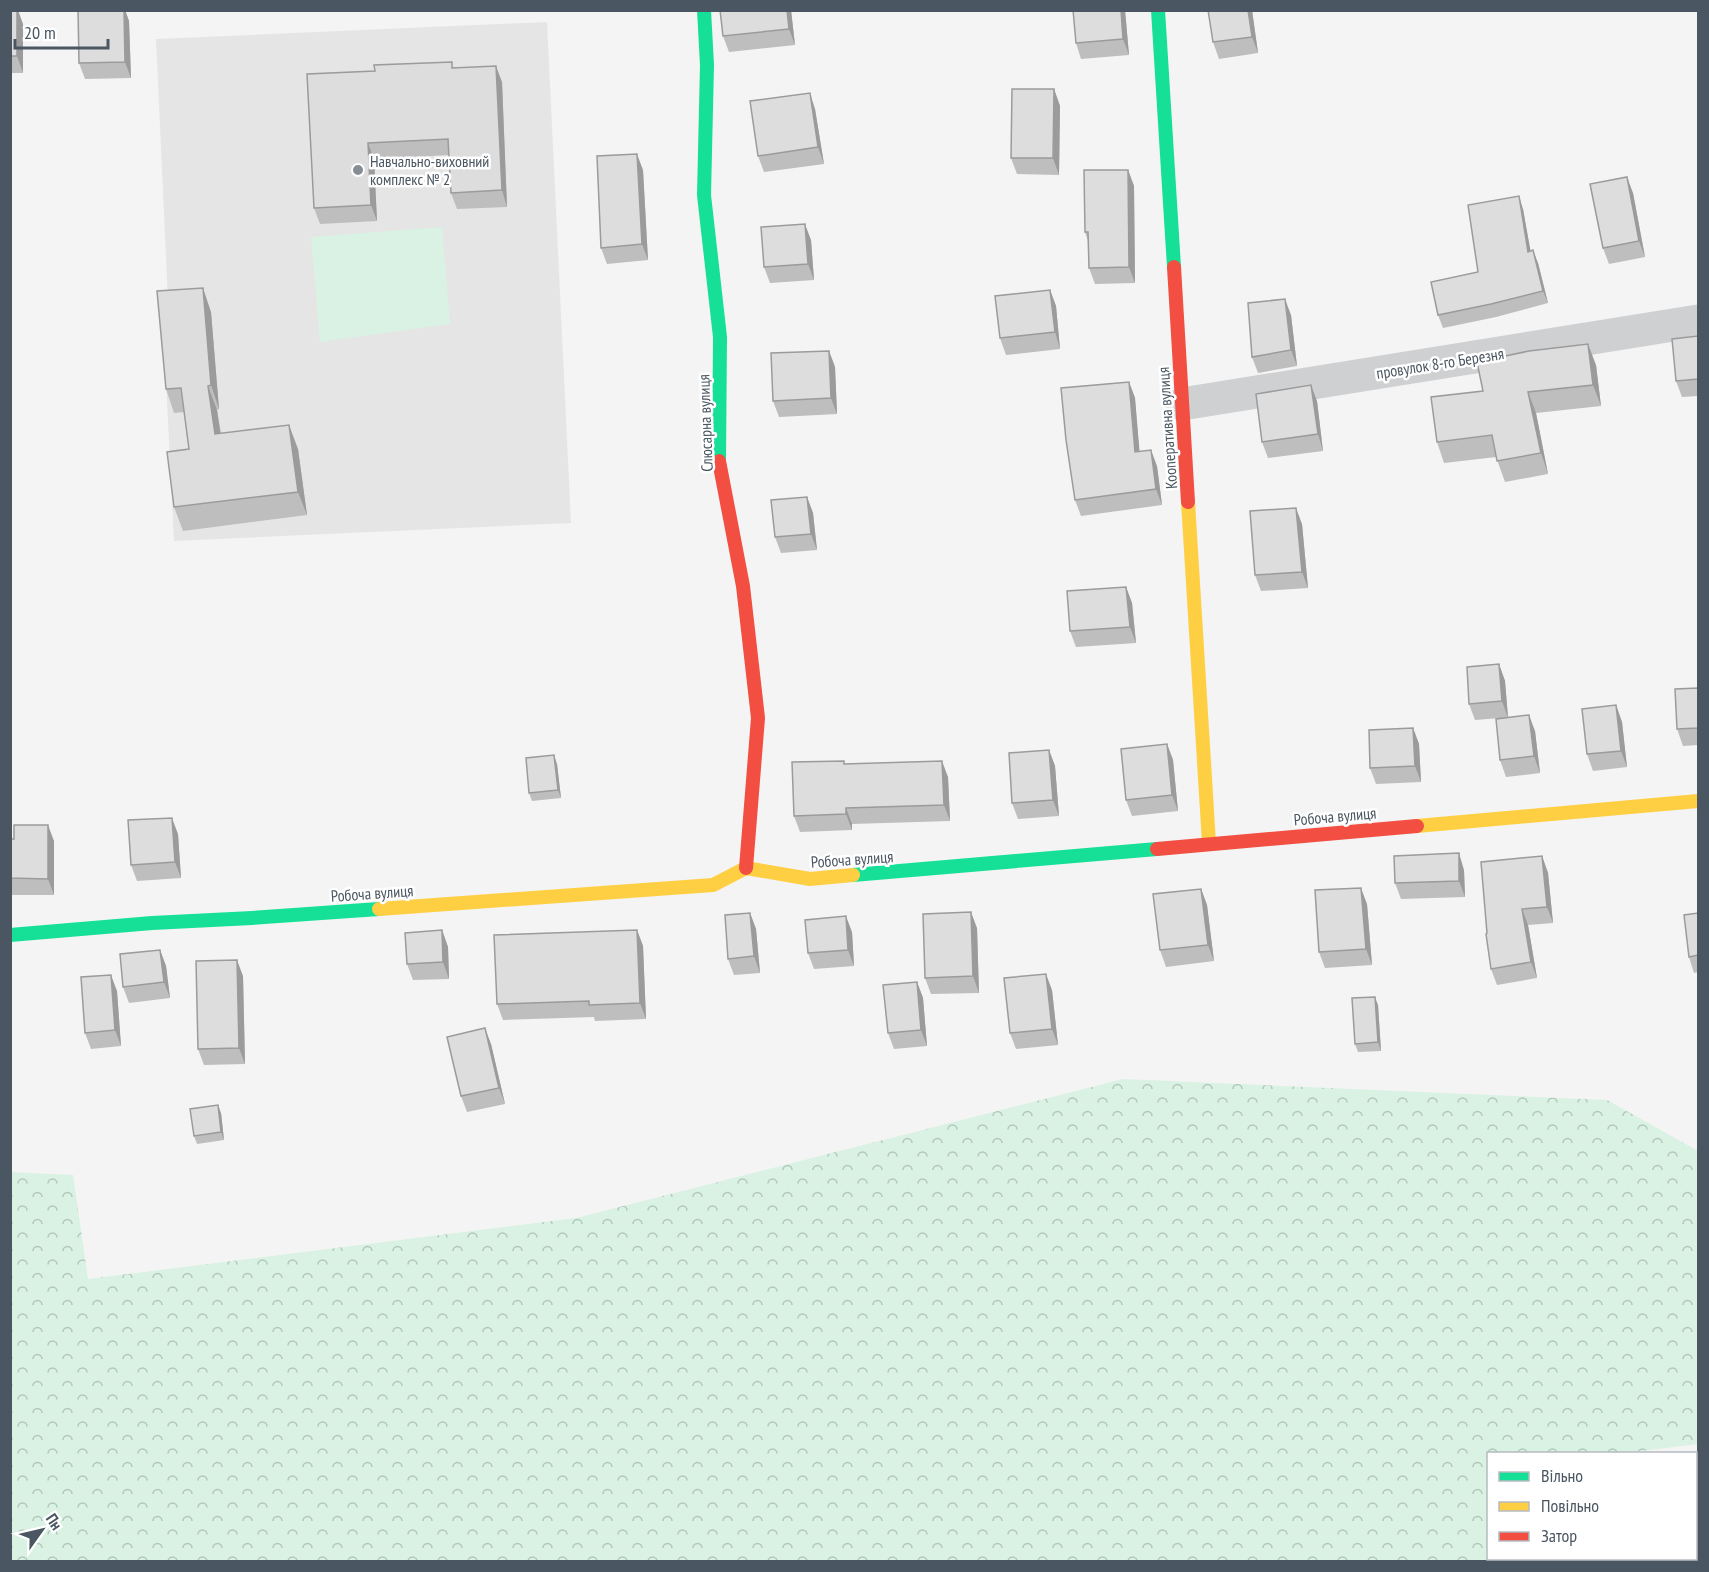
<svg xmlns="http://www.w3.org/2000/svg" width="1709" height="1572" font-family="'PT Sans Narrow',sans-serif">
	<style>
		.education { fill: #e6e5e6 }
		.grass { fill: #d9f2e3 }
		.park { fill: url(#park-crowns) }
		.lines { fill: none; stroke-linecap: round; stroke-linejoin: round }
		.street { stroke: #ced0d2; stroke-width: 33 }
		.fast { stroke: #16e098; stroke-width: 14 }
		.slow { stroke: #ffcf43; stroke-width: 14 }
		.jam { stroke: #f24e42; stroke-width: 14 }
		.wall { fill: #bebebf }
		.shaded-wall { fill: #9b9b9b }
		.building { fill: #ddddde; stroke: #9b9b9b; stroke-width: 1.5 }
		.poi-dot { fill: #868d94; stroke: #fff; stroke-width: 2 }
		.labels { text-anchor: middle; stroke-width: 5; stroke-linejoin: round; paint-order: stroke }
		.poi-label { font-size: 16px; fill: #4a5661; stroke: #fff; text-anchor: start }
		.street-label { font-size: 16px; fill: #4a5661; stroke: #fff }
	</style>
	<defs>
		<pattern id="park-crowns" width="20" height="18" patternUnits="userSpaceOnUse" patternTransform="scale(1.5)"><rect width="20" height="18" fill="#d9f2e3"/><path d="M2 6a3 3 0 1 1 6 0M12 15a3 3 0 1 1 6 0" fill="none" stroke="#b2c7bb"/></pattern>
	</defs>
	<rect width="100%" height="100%" fill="#f4f4f4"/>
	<!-- education -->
	<path class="education" d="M547,22l24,501 -397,18 -12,-240 6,-1 -12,-261z"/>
	<!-- grass -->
	<path class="grass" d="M442,227l8,97 -130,18 -9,-105z"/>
	<!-- park -->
	<path class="park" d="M1123,1079l484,21 91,51v293l-81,10h-129v104l29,1 -1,2h-1505v-389l62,3 15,104 488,-61z"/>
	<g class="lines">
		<!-- street -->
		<path class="street" d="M1182,404l516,-83"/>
		<!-- fast -->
		<path class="fast" d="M704,10l3,55 -3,130 16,142 -1,124
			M1158,10l16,257
			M853,875l304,-26
			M10,935l142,-12 100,-5 127,-9"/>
		<!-- slow -->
		<path class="slow" d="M1188,502l21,341
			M1417,826l281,-25
			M379,909l334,-24 33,-17 64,11 43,-4"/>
		<!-- jam -->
		<path class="jam" d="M1174,267l14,235
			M719,461l24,125 15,132 -12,150
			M1157,849l260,-23"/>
	</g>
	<!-- wall -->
	<path class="wall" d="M10,10l13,14v49h-13z
		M78,10h47l4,11 2,57 -46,1 -6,-16z
		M791,10l4,35 -66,7 -6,-16z
		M1073,10h52l4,45 -48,4 -5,-16z
		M1252,10l6,43 -39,6 -6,-17z
		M454,67l48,15 5,125 -50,2 -6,-16 -2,-38 -75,4 3,62 -57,3 -6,-16 -7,-134z
		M1054,89l6,17 -1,69 -42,-1 -6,-16z
		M815,109l9,55 -60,8 -6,-16z
		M643,170l5,90 -41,4 -6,-16z
		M1128,170l6,16 1,97 -40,1 -6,-16 -1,-27 -3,-9z
		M1633,193l12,64 -36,7 -6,-16z
		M1523,209l7,42 8,12 10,40 -52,14 -53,11 -5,-13 40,-43z
		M811,240l3,40 -44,3 -6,-16z
		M1050,290l6,16 4,43 -54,6 -6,-17z
		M211,312l8,97 -2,1 4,23 77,16 9,66 -124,16 -9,-24 15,-58 -5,-37 -10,1 -8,-24z
		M1291,315l6,51 -39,7 -6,-16z
		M1698,336v60l-16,1 -6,-16z
		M829,351l6,16 2,47 -58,3 -6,-16z
		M1596,365l5,41 -65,7 12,61 -43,8 -9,-25 -52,6 -7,-21 46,-51z
		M1129,382l6,16 4,53 18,15 5,39 -81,11 -6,-16z
		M1317,401l6,50 -55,7 -6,-16z
		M807,497l6,16 4,37 -36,3 -6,-16z
		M1302,524l6,64 -47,3 -6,-16z
		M1126,587l6,16 4,40 -60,4 -6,-16z
		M1499,664l6,17 3,36 27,14 5,42 -34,4 -6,-17v-42l-25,2 -6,-16z
		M1698,688v57l-15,1 -6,-17z
		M1616,705l6,17 5,45 -34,4 -6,-17z
		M1413,728l6,16 2,38 -45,2 -6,-16z
		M1167,744l6,16 5,51 -46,5 -6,-16z
		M1049,750l6,16 4,50 -41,3 -6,-16z
		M557,764l4,34 -29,3 -3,-8z
		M845,764l103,13 2,44 -98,3v6l-52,2 -6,-16z
		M178,834l3,44 -44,3 -6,-16z
		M10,839l44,2v54h-44z
		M1542,856l6,17 5,50 -25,2 9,53 -40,7 -6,-16z
		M1464,870l1,27 -64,2 -6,-16z
		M1201,889l6,16 7,56 -48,6 -6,-17z
		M1367,904l5,61 -47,3 -6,-16z
		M750,913l6,16 4,44 -26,2 -6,-16z
		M1698,913v59l-4,1 -5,-16z
		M977,928l2,65 -48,1 -6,-16z
		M442,930l6,17 1,32 -36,1 -6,-16z
		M637,930l6,16 3,73 -51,2 -1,-4 -91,3 -6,-16z
		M852,932l2,34 -40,3 -6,-16z
		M160,950l6,16 4,32 -41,5 -6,-16z
		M243,976l2,88 -41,1 -6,-16z
		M917,982l6,16 4,48 -33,3 -6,-16z
		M1052,990l6,55 -42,4 -6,-16z
		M117,991l4,55 -30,3 -6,-16z
		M1378,1005l3,46 -23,1 -3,-8z
		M491,1044l14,60 -38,8 -6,-16z
		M221,1113l3,27 -27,4 -3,-8z"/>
	<!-- shaded-wall -->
	<path class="shaded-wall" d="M17,10h1l5,14v49l-6,-17z
		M124,10h1l4,11 2,57 -6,-16z
		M787,10h4l4,35 -6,-16z
		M1121,10h4l4,45 -6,-16z
		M1248,10h4l6,43 -6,-16z
		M496,66l6,16 5,125 -5,-17z
		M1054,89l6,17 -1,69 -6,-17z
		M810,93l5,16 9,55 -6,-17z
		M368,143l6,16 3,62 -6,-16z
		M637,154l6,16 5,90 -6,-16z
		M1128,170l6,16 1,97 -6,-16z
		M1627,177l6,16 12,64 -6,-16z
		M1519,196l4,13 10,55 -5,-12z
		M805,224l6,16 3,40 -6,-16z
		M1533,250l5,13 10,40 -5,-12z
		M203,288l8,24 8,97 -8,-24z
		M1050,290l6,16 4,43 -5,-17z
		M1285,299l6,16 6,51 -6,-16z
		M1588,344l8,21 5,41 -8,-21z
		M829,351l6,16 2,47 -6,-16z
		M1129,382l6,16 6,70 -6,-16z
		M1311,385l6,16 6,50 -5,-17z
		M208,386l9,24 7,48 -9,-24z
		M1528,392l8,21 12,61 -7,-21z
		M289,425l9,24 9,66 -9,-23z
		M1151,450l6,16 5,39 -6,-16z
		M807,497l6,16 4,37 -6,-16z
		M1296,508l6,16 6,64 -6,-16z
		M1126,587l6,16 4,40 -6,-16z
		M1499,664l6,17 3,37 -6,-17z
		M1616,705l6,17 5,45 -6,-16z
		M1529,715l6,16 5,42 -6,-17z
		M1413,728l6,16 2,38 -6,-16z
		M1167,744l6,16 5,51 -6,-16z
		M1049,750l6,16 4,50 -6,-16z
		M554,755l3,9 4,34 -3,-8z
		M942,761l6,16 2,44 -6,-16z
		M846,808l6,16v6l-6,-16z
		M172,818l6,16 3,44 -6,-16z
		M48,825l6,16v54l-6,-16z
		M1459,853l5,17 1,27 -6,-16z
		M1542,856l6,17 5,50 -6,-16z
		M1361,888l6,16 5,61 -6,-16z
		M1201,889l6,16 7,56 -6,-16z
		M1522,909l6,16 9,53 -6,-16z
		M971,912l6,16 2,65 -6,-17z
		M750,913l6,16 4,44 -6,-17z
		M846,916l6,16 2,34 -6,-16z
		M442,930l6,17 1,32 -6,-17z
		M637,930l6,16 3,73 -6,-16z
		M160,950l6,16 4,32 -6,-16z
		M237,960l6,16 2,88 -6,-16z
		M1046,974l6,16 6,55 -6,-16z
		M111,975l6,16 4,55 -6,-16z
		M917,982l6,16 4,48 -6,-16z
		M1375,997l3,8 3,46 -3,-9z
		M485,1028l6,16 14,60 -6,-16z
		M218,1105l3,8 3,27 -3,-8z"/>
	<!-- building -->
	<path class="building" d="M10,10h7v46h-7z
		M78,10h46l1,52 -46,1z
		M720,10h67l2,19 -66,7z
		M1073,10h48l2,29 -47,4z
		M1208,10h40l4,27 -39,5z
		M452,62v6l44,-2 6,124 -51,3 -3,-54 -80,4 3,62 -57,3 -7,-134 68,-3 -1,-6z
		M1012,89h42l-1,69h-42z
		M810,93l8,54 -60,9 -8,-55z
		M637,154l5,90 -41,4 -4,-92z
		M1084,170h44l1,97 -40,1 -1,-36h-3z
		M1627,177l12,64 -36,7 -13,-64z
		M1519,196l9,56 5,-2 10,41 -52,13 -53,11 -7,-33 47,-10 -10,-67z
		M805,224l3,40 -44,3 -3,-40z
		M203,288l8,97 -3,1 7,48 74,-9 9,67 -124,15 -7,-55 22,-3 -8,-61 -15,1 -9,-98z
		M1050,290l5,42 -55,6 -5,-42z
		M1285,299l6,51 -39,7 -4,-54z
		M1698,336v43l-22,2 -4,-42z
		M1588,344l5,41 -65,7 13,61 -44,8 -5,-26 -55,7 -6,-45 52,-6 -6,-29 52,-11z
		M829,351l2,47 -58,3 -2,-48z
		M1129,382l6,70 16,-2 5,39 -81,11 -9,-60 -5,-52z
		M1311,385l7,49 -56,8 -6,-48z
		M807,497l4,37 -36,3 -4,-37z
		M1296,508l6,64 -47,3 -5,-64z
		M1126,587l4,40 -60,4 -3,-40z
		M1499,664l3,37 -33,3 -2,-37z
		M1698,688v40l-21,1 -2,-40z
		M1616,705l5,46 -34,3 -5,-45z
		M1529,715l5,41 -34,4 -4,-41z
		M1413,728l2,38 -45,2 -1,-38z
		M1167,744l5,51 -46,5 -5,-51z
		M1049,750l4,50 -41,3 -3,-50z
		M554,755l4,35 -29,3 -3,-35z
		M844,761v3l98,-3 2,44 -98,3v6l-52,2 -2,-54z
		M172,818l3,44 -44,3 -3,-45z
		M14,825h34v54l-38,-1v-39h4z
		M1459,853v28l-64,2 -1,-27z
		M1542,856l5,51 -25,2 9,53 -40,7 -5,-35 1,-1 -6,-71z
		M1361,888l5,61 -47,3 -4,-62z
		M1201,889l7,56 -48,5 -7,-56z
		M971,912l2,64 -48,2 -2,-64z
		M750,913l4,43 -26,3 -3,-44z
		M1698,913v42l-9,2 -5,-42z
		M846,916l2,34 -40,3 -3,-33z
		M442,930l1,32 -36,2 -2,-31z
		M637,930l3,73 -51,2v-4l-92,3 -3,-69z
		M160,950l4,32 -41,5 -3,-33z
		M237,960l2,88 -41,1 -2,-88z
		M1046,974l6,55 -42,4 -6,-55z
		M111,975l4,55 -30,3 -4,-56z
		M917,982l4,48 -33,3 -5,-48z
		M1375,997l3,45 -23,2 -3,-46z
		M485,1028l14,60 -38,8 -14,-59z
		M218,1105l3,27 -27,4 -4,-27z"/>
	<!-- markers -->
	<circle class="poi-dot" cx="358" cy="170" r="6"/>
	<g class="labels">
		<!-- poi labels -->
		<g class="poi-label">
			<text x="370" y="167">Навчально-виховний<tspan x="370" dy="18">комплекс № 2</tspan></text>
		</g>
		<!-- street labels -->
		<g class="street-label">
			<text transform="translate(1440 363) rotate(-9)" y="6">провулок 8-го Березня</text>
			<text transform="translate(705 423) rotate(-92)" y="6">Слюсарна вулиця</text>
			<text transform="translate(1167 428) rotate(-94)" y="6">Кооперативна вулиця</text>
			<text transform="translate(1335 816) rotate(-5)" y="6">Робоча вулиця</text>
			<text transform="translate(852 859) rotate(-4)" y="6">Робоча вулиця</text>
			<text transform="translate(372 893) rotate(-4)" y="6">Робоча вулиця</text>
		</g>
	</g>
	<!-- border -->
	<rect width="1709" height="1572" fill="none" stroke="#4a5661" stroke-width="24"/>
	<!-- legend -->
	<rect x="1487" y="1452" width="210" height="108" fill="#ffffff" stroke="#b7bbc0" stroke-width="1.5"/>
	<rect x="1499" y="1472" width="30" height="9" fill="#16e098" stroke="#b7bbc0" stroke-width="1.5"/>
	<text x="1541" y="1482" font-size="18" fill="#4a5661">Вільно</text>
	<rect x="1499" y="1502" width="30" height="9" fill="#ffcf43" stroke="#b7bbc0" stroke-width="1.5"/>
	<text x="1541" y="1512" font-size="18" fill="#4a5661">Повільно</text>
	<rect x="1499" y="1532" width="30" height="9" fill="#f24e42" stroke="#b7bbc0" stroke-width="1.5"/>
	<text x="1541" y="1542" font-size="18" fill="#4a5661">Затор</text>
	<!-- north arrow -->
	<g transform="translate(42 1530) rotate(56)" stroke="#ffffff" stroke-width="4.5" paint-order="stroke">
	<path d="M0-4.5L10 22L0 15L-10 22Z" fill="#4a5661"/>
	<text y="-9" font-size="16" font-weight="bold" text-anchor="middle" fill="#4a5661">Пн</text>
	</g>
	<!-- scale -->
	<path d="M15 39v9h93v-9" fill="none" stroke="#4a5661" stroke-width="3"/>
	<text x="24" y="39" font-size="18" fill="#4a5661" stroke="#ffffff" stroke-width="4.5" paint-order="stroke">20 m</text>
</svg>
